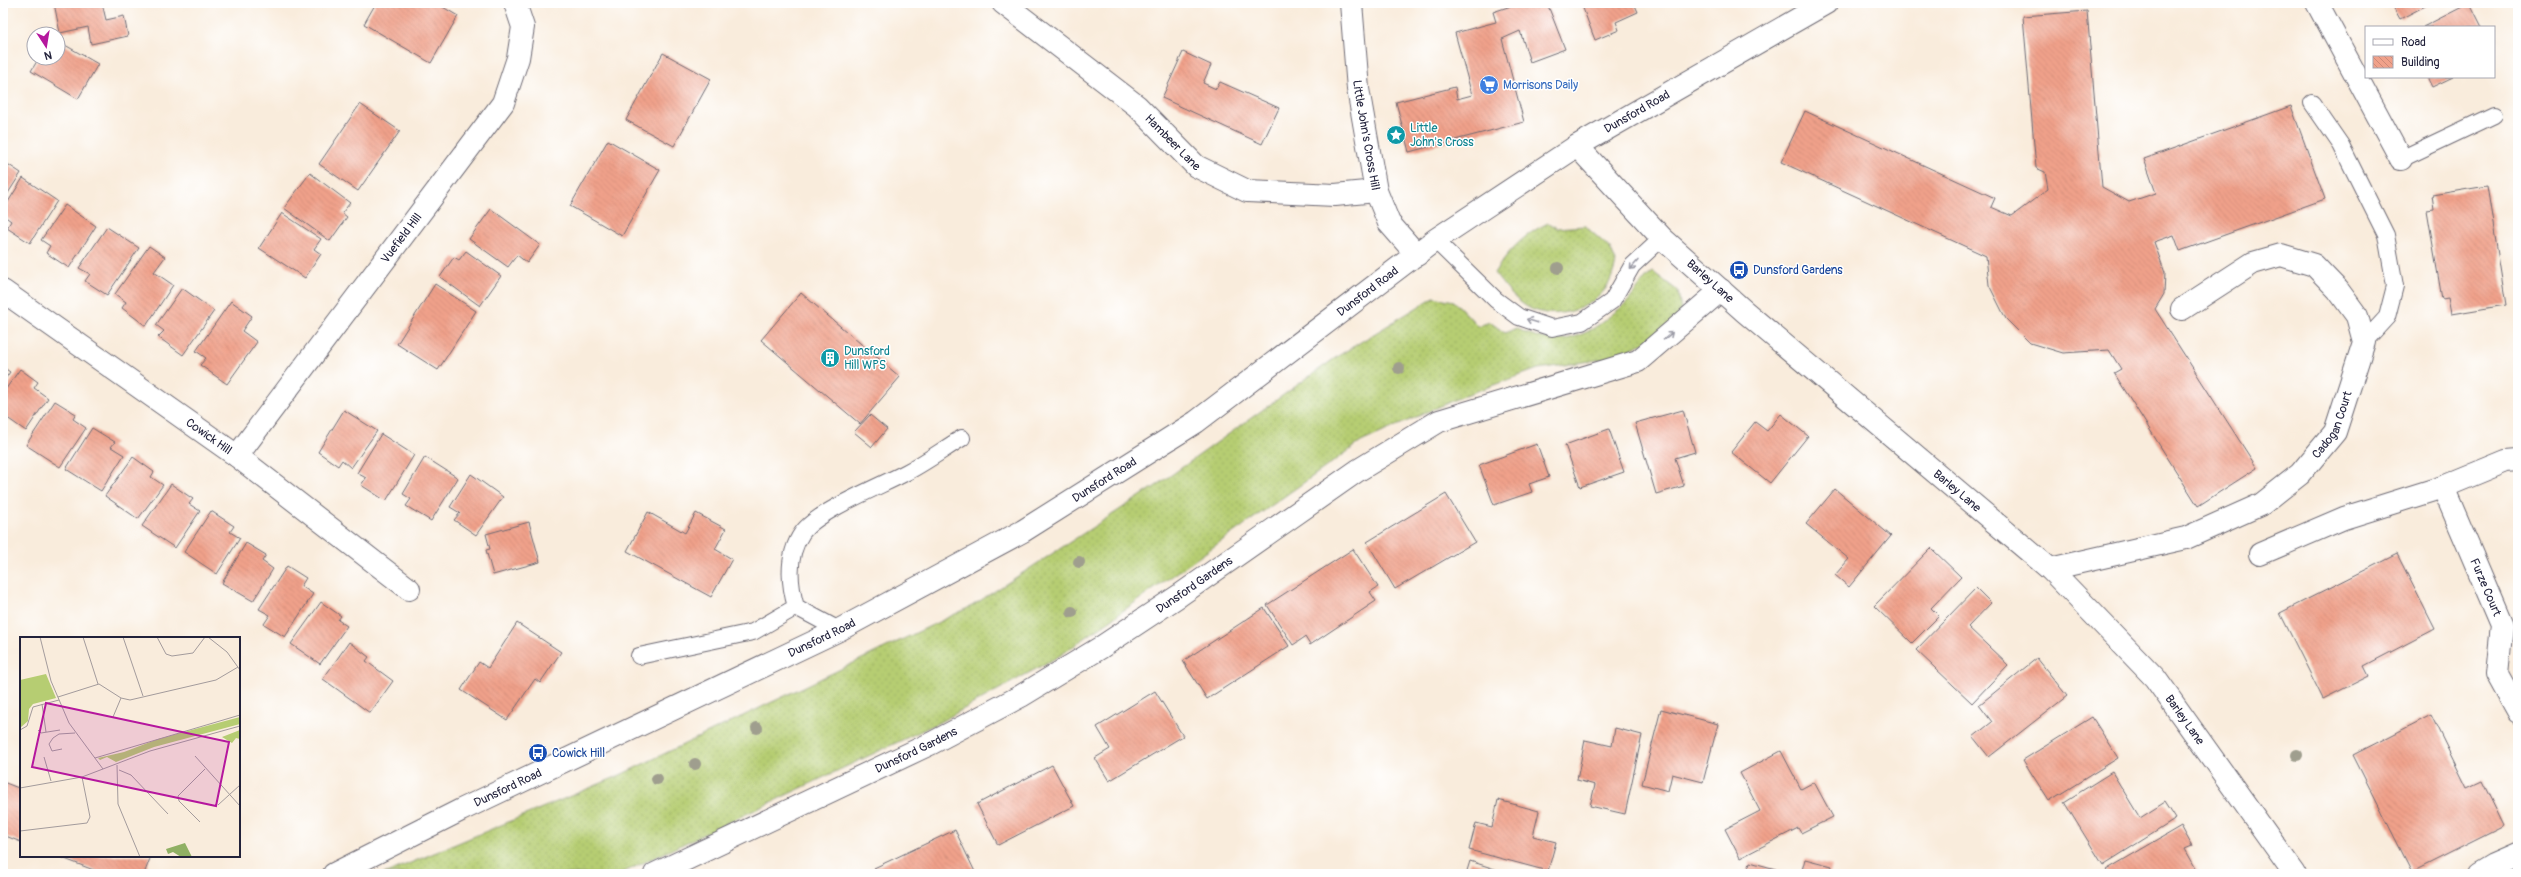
<svg xmlns="http://www.w3.org/2000/svg" width="2521" height="877" font-family="Pangolin,sans-serif">
	<style>
		.grass { fill: url(#grass-dots); stroke: #6c7856 }
		.building { fill: url(#building-back-hatch) }
		.lines { fill: none; stroke-linecap: round; stroke-linejoin: round }
		.service-casing { stroke: #6d6973; stroke-width: 18 }
		.minor-casing { stroke: #6d6973; stroke-width: 24 }
		.secondary-casing { stroke: #6d6973; stroke-width: 24 }
		.service { stroke: #fff; stroke-width: 16 }
		.minor { stroke: #fff; stroke-width: 22 }
		.secondary { stroke: #fff; stroke-width: 22 }
		.tree { fill: #9f9e8e }
		.oneway { stroke: #9c9ca7 }
		.labels { text-anchor: middle; stroke-width: 3; stroke-linejoin: round; paint-order: stroke }
		.shop-label { font-size: 12px; fill: #366cbe; stroke: #fff; text-anchor: start }
		.street-label { font-size: 12px; fill: #22223b; stroke: #fff }
		.culture-label { font-size: 12px; fill: #0d838f; stroke: #fff; text-anchor: start }
		.transit-label { font-size: 12px; fill: #164399; stroke: #fff; text-anchor: start }
		.inset-road { fill: none; stroke: #a39b9c; stroke-width: 1 }
		.view { fill: #b5179e; fill-opacity: 0.15; stroke: #b5179e; stroke-width: 2 }
		.inset-edge { fill: none; stroke: #22223b; stroke-width: 2 }
	</style>
	<defs>
		<pattern id="grass-dots" width="8" height="8" patternUnits="userSpaceOnUse"><rect width="8" height="8" fill="#b6cd72"/><path d="M2 2h.1M6 6h.1" fill="none" stroke="#9cb064" stroke-width="1.8" stroke-linecap="round"/></pattern>
		<pattern id="building-back-hatch" width="6" height="6" patternUnits="userSpaceOnUse"><rect width="6" height="6" fill="#f0a18a"/><path d="M-1 5l2 2M0 0l6 6M5-1l2 2" fill="none" stroke="#ce8a78"/></pattern>
	</defs>
	<rect width="100%" height="100%" fill="#fff"/>
	<filter id="ink" filterUnits="userSpaceOnUse"><feTurbulence type="fractalNoise" baseFrequency=".025" numOctaves="2"/><feDisplacementMap in="SourceGraphic" scale="8" xChannelSelector="R" yChannelSelector="G"/><feConvolveMatrix kernelMatrix="1 2 1 2 8 2 1 2 1" color-interpolation-filters="sRGB"/></filter>
	<filter id="wash" filterUnits="userSpaceOnUse"><feTurbulence type="fractalNoise" baseFrequency=".012" numOctaves="4" result="noise"/><feDisplacementMap in="SourceGraphic" scale="16" xChannelSelector="R" yChannelSelector="G"/><feGaussianBlur stdDeviation="0.9" result="paint"/><feColorMatrix in="noise" values="0 0 0 0 0 0 0 0 0 0 0 0 0 0 0 0 0 1.4 0 .05"/><feComposite in="paint" operator="in"/></filter>
	<g filter="url(#wash)">
		<rect width="100%" height="100%" fill="#f9ecdc"/>
		<!-- grass -->
		<path class="grass" d="M1548,223l9,5 28,-2 25,22 6,14c-2,9 -5,19 -10,26 -15,22 -51,32 -75,21 -17,-9 -26,-22 -37,-36 15,-23 29,-38 54,-50z
			M1653,272l25,19 3,19 -6,10 -12,11 -46,26 -79,12 -75,27 -102,46 -300,213 -121,67 -320,152h-236l232,-97 356,-171 184,-120 182,-130 96,-59 20,4 24,25 12,-4 15,11 11,-5c37,19 63,14 94,-12 6,-5 14,-10 19,-16 9,-10 12,-19 24,-28z"/>
		<g id="blocks">
			<!-- building -->
			<path class="building" d="M54,3h48l4,17 18,-4 4,20 -37,8 -3,-17 -28,6z
				M376,3h60l22,13 -27,47 -67,-39z
				M1510,3h37l18,46 -35,13 -10,-31 -18,8 22,83 -115,30 -13,-50 59,-15 2,12 15,-4 -17,-62 41,-11 -3,-10 18,-6z
				M1581,3h53l4,9 -22,10 3,8 -24,10z
				M2391,3h40l-31,16z
				M2470,3l12,24h-59z
				M2087,11l15,176 27,15 27,-9 -12,-34 147,-53 34,93 -145,52 -6,-16 -20,7 11,31 -1,21 -9,15 102,159 -59,38 -84,-133 7,-4 -12,-19 -46,3 -33,-10 -24,-24 -17,-34 -3,-29 -205,-94 24,-51 190,87 -4,9 21,9 36,-27 -3,-17 -9,-4 -13,-152z
				M58,41l40,23 -20,35 -47,-28 8,-13h19z
				M1183,52l28,13 -8,18 13,6 4,-7 59,26 -17,36 -100,-46z
				M663,53l48,26 -37,67 -48,-26z
				M2427,77h26l-21,10z
				M360,104l40,27 -42,60 -39,-27z
				M608,140l52,30 -38,66 -52,-30z
				M3,161l18,12 -18,28z
				M310,173l40,30 -8,10 5,4 -17,24 -46,-33z
				M23,178l34,23 -27,42 -23,-15 4,-7 -8,-6v-5z
				M2487,186l19,119 -55,9 -3,-16 -6,1 -15,-89 7,-1 -2,-14z
				M65,205l31,21 -27,42 -23,-15 4,-7 -9,-6z
				M491,209l49,36 -13,18 -10,-8 -9,12 -39,-28z
				M282,213l39,26 -7,10 7,5 -16,24 -46,-30z
				M107,227l32,21 -32,47 -22,-14 5,-7 -11,-6z
				M149,246l16,11 -11,15 19,13 -27,41 -24,-18 4,-6 -11,-8z
				M466,251l35,25 -21,30 -40,-29 14,-20 5,3z
				M435,284l41,27 -38,59 -41,-26z
				M182,288l32,23 -31,44 -25,-18 6,-6 -8,-6z
				M801,293l99,84 -40,47 -99,-84z
				M231,301l21,15 -10,15 15,11 -30,42 -27,-19 6,-7 -10,-7z
				M3,367l7,5 -7,10z
				M20,369l18,13 -4,6 14,10 -22,33 -23,-16v-22z
				M55,401l21,13 -3,5 13,9 -26,39 -34,-22z
				M344,410l33,21 -26,37 -9,-8 -4,6 -20,-14z
				M1683,410l12,42 -20,6 9,28 -28,8 -21,-71z
				M1781,414l27,22 -38,47 -39,-31 24,-30 12,9z
				M870,415l17,14 -15,18 -18,-15z
				M92,428l23,14 -4,5 13,8 -23,36 -35,-22z
				M1609,429l15,43 -44,15 -15,-42z
				M381,434l33,21 -28,46 -25,-16 5,-7 -9,-5z
				M1537,444l12,33 -20,7 3,8 -38,13 -15,-40z
				M133,457l21,15 -3,5 12,8 -25,34 -33,-23z
				M425,457l33,21 -27,43 -25,-15 5,-7 -8,-5z
				M471,474l32,23 -27,38 -22,-15 6,-7 -10,-6z
				M171,484l22,15 -4,5 11,7 -25,37 -33,-22z
				M1835,489l56,47 -42,51 -14,-12 14,-16 -43,-35z
				M1446,494l29,48 -80,47 -28,-47z
				M211,511l23,15 -4,6 10,6 -23,36 -33,-22z
				M648,512l37,21 11,-20 30,16 -11,20 17,10 -21,38 -84,-46z
				M529,522l11,40 -47,13 -7,-25 4,-1 -4,-15z
				M246,543l20,12 -4,6 11,8 -20,32 -31,-18z
				M1931,548l30,29 -30,31 8,8 -27,27 -38,-37z
				M1353,549l25,38 -8,5 6,9 -66,44 -5,-8 -12,8 -26,-40z
				M2397,554l38,75 -71,37 5,10 -46,23 -43,-86z
				M287,566l19,12 -5,8 12,8 -28,43 -21,-13 6,-9 -11,-6z
				M1976,588l15,15 -23,24 40,38 -36,38 -56,-53z
				M321,602l20,14 -3,4 9,6 -27,38 -29,-20z
				M1264,608l25,38 -82,53 -24,-38z
				M517,623l44,29 -21,31 -5,-4 -28,41 -46,-30 18,-28 9,6z
				M349,642l20,15 -3,4 27,20 -23,32 -47,-34z
				M2037,658l30,38 -78,61 -16,-20 19,-15 -13,-17z
				M1155,691l28,45 -74,45 -14,-23 15,-9 -13,-22z
				M1661,709l57,15 -15,58 -31,-8 -4,17 -26,-7z
				M2431,715l36,73 15,-7 22,45 -92,46 -59,-117z
				M2092,717l26,41 -69,43 -26,-41z
				M1615,728l27,7 -17,79 -35,-8 5,-21 -18,-5 8,-40 27,6z
				M1781,751l20,38 13,-7 19,35 -32,16 -3,-5 -58,30 -15,-29 35,-18 -20,-38z
				M1052,765l22,41 -76,39 -21,-41z
				M2112,772l28,46 25,-16 11,17 -73,46 -39,-63z
				M3,782l18,7v53l-18,-7z
				M1498,800l41,11 -6,25 23,6 -8,29 -79,-21 7,-27 16,4z
				M2181,826l11,20 -7,3 14,25h-90l-3,-4z
				M955,830l21,44h-99l-3,-6z
				M57,856h94l-7,18h-40z
				M1805,859l27,7 -2,8h-29z
				M1470,861l40,13h-44z
				M1750,862l44,12h-48z"/>
		</g>
	</g>
	<g filter="url(#ink)">
		<use href="#blocks" fill-opacity="0" stroke="#6d6973" stroke-width="1"/>
		<g class="lines">
			<!-- service casing -->
			<g class="service-casing">
				<path id="service" d="M2312,103l29,42 45,90 9,51 -8,31 -23,25
					M2401,159l93,-44
					M1435,240l61,60 23,17 33,11 30,-6 30,-21 20,-35 30,-28
					M796,607c-7,-24 -9,-52 6,-74 15,-22 79,-47 105,-61 19,-10 37,-23 55,-34
					M639,656l114,-24 43,-25 43,23"/>
			</g>
			<!-- minor casing -->
			<g class="minor-casing">
				<g id="minor">
					<path id="s1" d="M1003,3l134,103 59,60 51,25 88,4 41,-4"/>
					<path id="s2" d="M1351,3l7,86 18,102 13,32 28,32"/>
					<path d="M2317,3l84,156"/>
					<path id="s3" d="M1577,146l85,92 82,73 306,258 105,109 140,196"/>
					<path id="s4" d="M3,291l234,165 172,133"/>
					<path id="s5" d="M237,456l266,-353 15,-45 5,-31 -8,-24"/>
					<path id="s6" d="M2443,487l59,138 -5,49 21,38"/>
					<path d="M2260,554l84,-36 99,-31 63,-26 12,-1"/>
					<path id="s7" d="M2050,569l136,-31 76,-34 38,-30 35,-42 29,-90 -7,-26 -19,-26 -24,-25 -33,-10 -28,8 -71,46"/>
					<path id="s8" d="M655,874l277,-131 89,-47 79,-48 80,-53 177,-124 82,-50 199,-60 83,-71"/>
					<path d="M2478,874l15,-9 25,-11"/>
				</g>
			</g>
			<!-- secondary casing -->
			<g class="secondary-casing">
				<g id="secondary">
					<path id="s9" d="M334,874l127,-64 378,-180 184,-99 173,-109 239,-182 142,-94 249,-143"/>
				</g>
			</g>
			<!-- service -->
			<use href="#service" class="service"/>
			<!-- minor -->
			<use href="#minor" class="minor"/>
			<!-- secondary -->
			<use href="#secondary" class="secondary"/>
		</g>
		<!-- trees -->
		<g class="tree">
			<circle cx="1558" cy="268" r="6"/>
			<circle cx="1399" cy="368" r="6"/>
			<circle cx="1079" cy="562" r="6"/>
			<circle cx="1072" cy="612" r="6"/>
			<circle cx="757" cy="728" r="6"/>
			<circle cx="2297" cy="755" r="6"/>
			<circle cx="695" cy="764" r="6"/>
			<circle cx="657" cy="779" r="6"/>
		</g>
		<!-- one-way arrows -->
		<defs><path id="oneway-shaft" d="M-6 0H5M1.5-3L5.5 0L1.5 3" fill="none" stroke-width="1.6" stroke-linecap="round" stroke-linejoin="round"/></defs>
		<g class="oneway">
			<use href="#oneway-shaft" transform="translate(1634 265) rotate(131)"/>
			<use href="#oneway-shaft" transform="translate(1532 321) rotate(-162)"/>
			<use href="#oneway-shaft" transform="translate(1668 336) rotate(-40)"/>
		</g>
	</g>
	<!-- icons -->
	<defs>
		<g id="supermarket-disc" transform="scale(1)"><circle r="9.5" fill="#3f7fe0" stroke="#fff"/><path d="M-6-5.5h2.5l.6 2H6L4.5 2H-2.5L-4.4-4H-6ZM-1.5 3.2a1.3 1.3 0 1 0 .1 0ZM3 3.2a1.3 1.3 0 1 0 .1 0Z" fill="#fff"/></g>
		<g id="sight-disc" transform="scale(1)"><circle r="9.5" fill="#0f9aa8" stroke="#fff"/><path d="M0-6L1.8-2.2L6-1.7L2.9 1.2L3.7 5.4L0 3.3L-3.7 5.4L-2.9 1.2L-6-1.7L-1.8-2.2Z" fill="#fff"/></g>
		<g id="bus-disc" transform="scale(1)"><circle r="9.5" fill="#1a4fb4" stroke="#fff"/><path d="M-5-6H5V4H4V6H2V4H-2V6H-4V4H-5ZM-3.5-4V0h7V-4ZM-3.5 1.2v1.5H-2V1.2ZM2 1.2v1.5H3.5V1.2Z" fill="#fff"/></g>
		<g id="building-disc" transform="scale(1)"><circle r="9.5" fill="#0f9aa8" stroke="#fff"/><path d="M-4-6H4V6H1V3H-1V6H-4ZM-2.5-4.3h1.7v1.8h-1.7ZM.8-4.3h1.7v1.8H.8ZM-2.5-1h1.7V.8h-1.7ZM.8-1h1.7V.8H.8Z" fill="#fff"/></g>
	</defs>
	<g fill-rule="evenodd">
		<use href="#supermarket-disc" x="1489" y="85"/>
		<use href="#sight-disc" x="1396" y="135"/>
		<use href="#bus-disc" x="1739" y="270"/>
		<use href="#building-disc" x="830" y="358"/>
		<use href="#bus-disc" x="538" y="753"/>
	</g>
	<g class="labels">
		<!-- shop labels -->
		<g class="shop-label">
			<text x="1503" y="89">Morrisons Daily</text>
		</g>
		<!-- street labels -->
		<g class="street-label">
			<text dy="4" stroke="none"><textPath href="#s9" startOffset="1514">Dunsford Road</textPath></text>
			<text dy="4" stroke="none"><textPath href="#s2" startOffset="133">Little John's Cross Hill</textPath></text>
			<text dy="4" stroke="none"><textPath href="#s1" startOffset="220">Hambeer Lane</textPath></text>
			<text dy="4" stroke="none"><textPath href="#s5" startOffset="273">Vuefield Hill</textPath></text>
			<text dy="4" stroke="none"><textPath href="#s3" startOffset="190">Barley Lane</textPath></text>
			<text dy="4" stroke="none"><textPath href="#s9" startOffset="1190">Dunsford Road</textPath></text>
			<text dy="4" stroke="none"><textPath href="#s7" startOffset="331">Cadogan Court</textPath></text>
			<text dy="4" stroke="none"><textPath href="#s4" startOffset="252">Cowick Hill</textPath></text>
			<text dy="4" stroke="none"><textPath href="#s9" startOffset="866">Dunsford Road</textPath></text>
			<text dy="4" stroke="none"><textPath href="#s3" startOffset="514">Barley Lane</textPath></text>
			<text dy="4" stroke="none"><textPath href="#s8" startOffset="613">Dunsford Gardens</textPath></text>
			<text dy="4" stroke="none"><textPath href="#s6" startOffset="109">Furze Court</textPath></text>
			<text dy="4" stroke="none"><textPath href="#s9" startOffset="542">Dunsford Road</textPath></text>
			<text dy="4" stroke="none"><textPath href="#s3" startOffset="838">Barley Lane</textPath></text>
			<text dy="4" stroke="none"><textPath href="#s8" startOffset="289">Dunsford Gardens</textPath></text>
			<text dy="4" stroke="none"><textPath href="#s9" startOffset="194">Dunsford Road</textPath></text>
		</g>
		<!-- culture labels -->
		<g class="culture-label">
			<text x="1410" y="132">Little<tspan x="1410" dy="14">John's Cross</tspan></text>
			<text x="844" y="355">Dunsford<tspan x="844" dy="14">Hill WPS</tspan></text>
		</g>
		<!-- transit labels -->
		<g class="transit-label">
			<text x="1753" y="274">Dunsford Gardens</text>
			<text x="552" y="757">Cowick Hill</text>
		</g>
	</g>
	<!-- overview -->
	<g transform="translate(20 637)">
		<rect width="220" height="220" fill="#f9ecdc"/>
		<path d="M26,37l10,24 -23,6 -4,5 -1,12 -8,7v-48zM220,80v7l-86,23 -38,15 -9,-5 -7,3 -2,-2 26,-6 34,-13zM220,93v9l-4,-1 -4,5 -10,-6z" fill="#b6cd72"/>
		<path d="M165,206l7,14h-11l-8,-5 -5,2 -2,-5z" fill="#90b064"/>
		<path class="inset-road" d="M20,0l11,44 18,42 34,46M63,0l15,47M103,0l20,59M137,0l9,17 6,2 21,-3 12,-16M188,0l19,15 13,18M38,60l41,-13 22,14 9,2 86,-20 22,-13M22,67l4,28M93,80l8,-19M0,93l7,-4 6,-19 26,-7M18,93l3,3 19,-3M42,112l-10,2 -3,-7 4,-6 6,-4 16,-1M175,119l45,50M24,120l7,24M75,121l145,-43M97,128l1,39 22,53M99,133l12,5 37,39M0,151l62,-11 68,-26 90,-25M198,168l22,-20M180,185l-21,-21 -1,-5 27,-27M0,194l67,-8 3,-6 -8,-40"/>
		<path class="view" d="M26,66l183,39 -13,64 -184,-39z"/>
		<rect width="220" height="220" class="inset-edge"/>
	</g>
	<!-- margin -->
	<rect width="2521" height="877" fill="none" stroke="#fff" stroke-width="16"/>
	<!-- legend -->
	<rect x="2365" y="26" width="130" height="52" fill="#ffffff" stroke="#a7a7b1"/>
	<rect x="2373" y="39" width="20" height="6" fill="#ffffff" stroke="#a7a7b1"/>
	<text x="2401" y="46" font-size="12" fill="#22223b">Road</text>
	<rect x="2373" y="56" width="20" height="12" fill="url(#building-back-hatch)" stroke="#a7a7b1"/>
	<text x="2401" y="66" font-size="12" fill="#22223b">Building</text>
	<!-- north arrow -->
	<g transform="translate(46 46) rotate(168)"><circle r="19" fill="#ffffff" stroke="#a7a7b1"/>
	<path d="M0-3L7 15L0 10L-7 15Z" fill="#b5179e"/>
	<text y="-6" font-size="11" font-weight="bold" text-anchor="middle" fill="#22223b">N</text>
	</g>
</svg>
